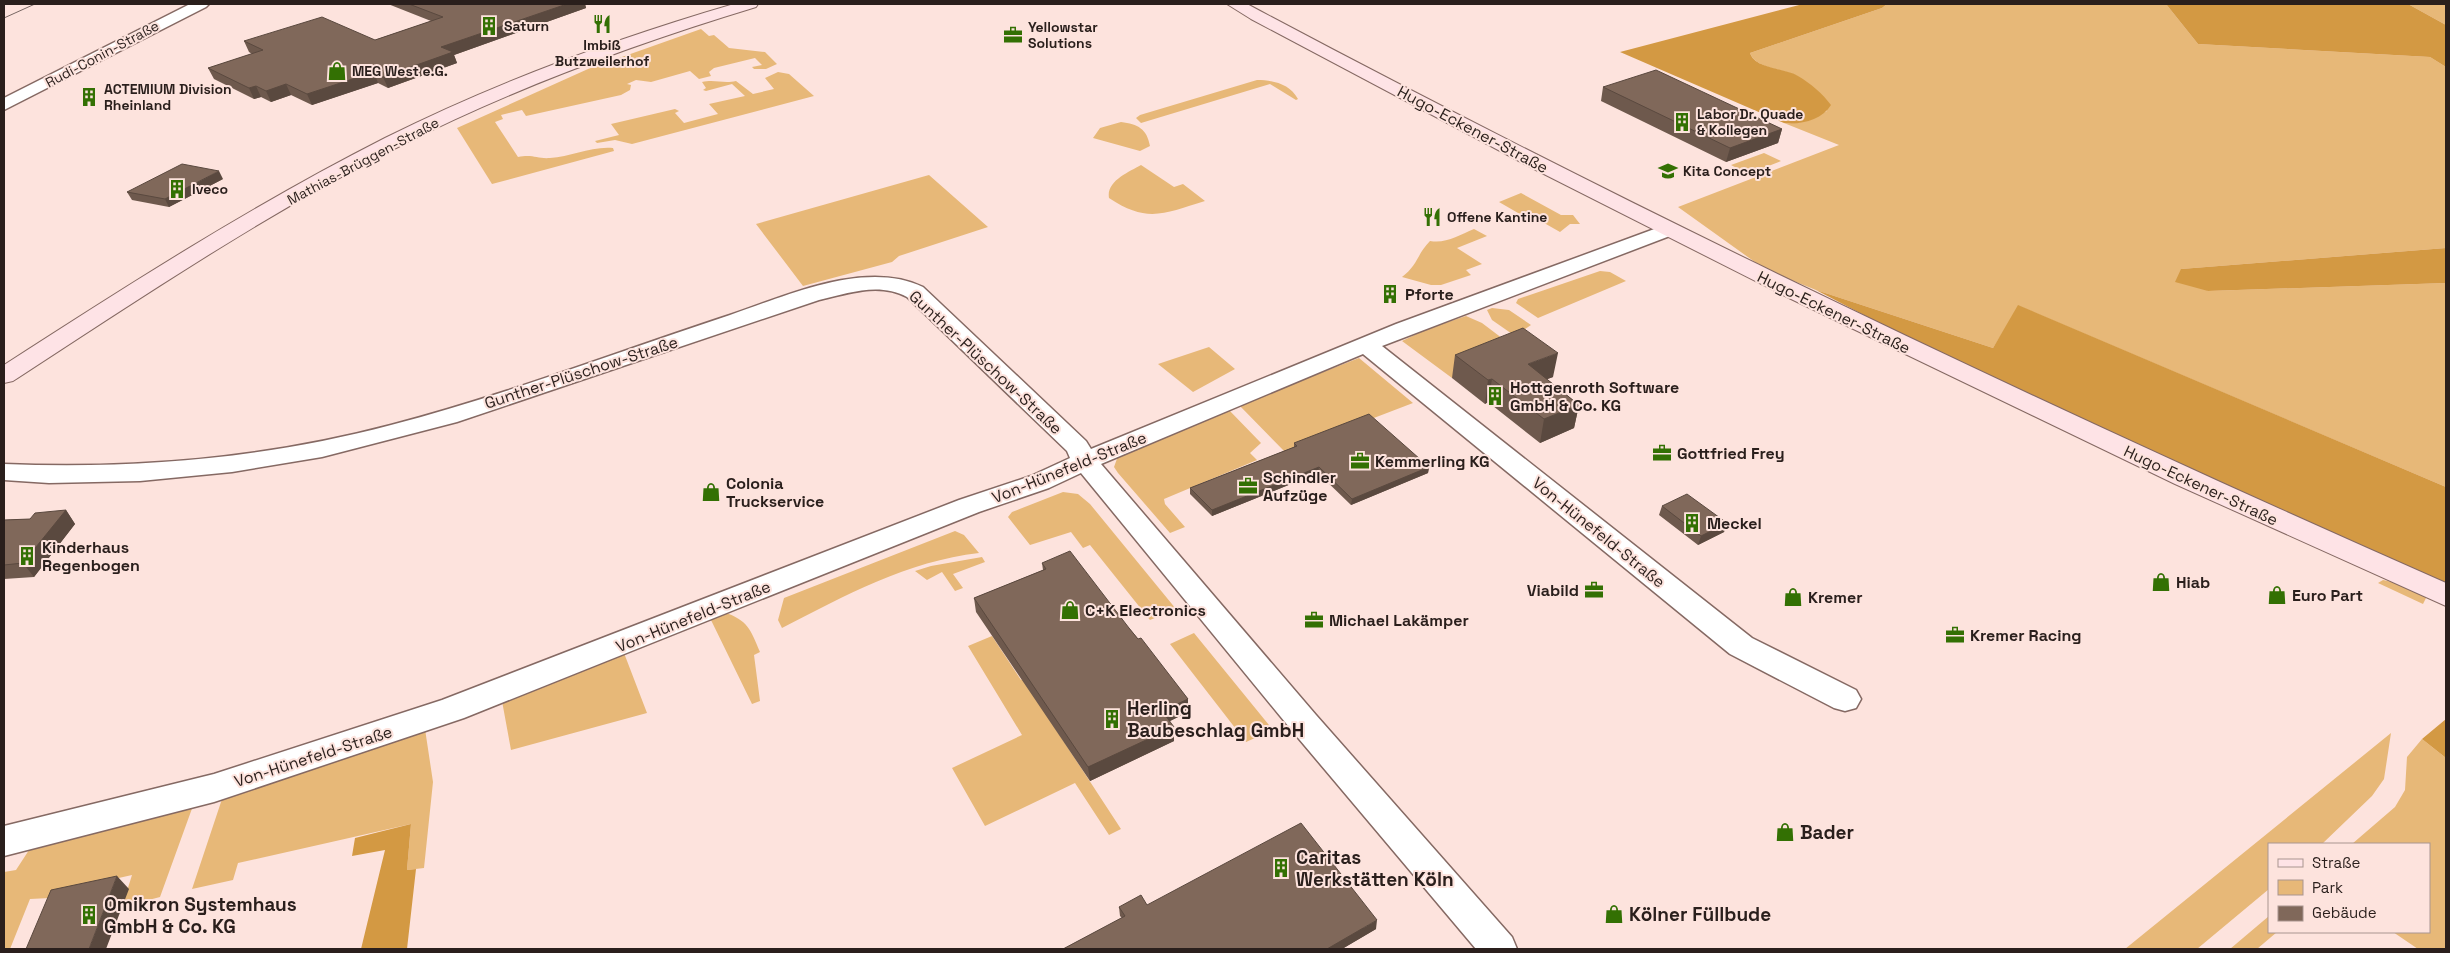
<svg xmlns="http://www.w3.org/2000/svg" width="2450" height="953" font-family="'Space Grotesk',sans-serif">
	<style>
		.green { fill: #e7b878 }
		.forest { fill: #d39943 }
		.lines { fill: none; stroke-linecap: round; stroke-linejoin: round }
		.street-casing { stroke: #856963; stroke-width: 3 }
		.secondary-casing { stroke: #856963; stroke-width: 2 }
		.street { fill: #fff; fill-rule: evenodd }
		.secondary { fill: #fee3e6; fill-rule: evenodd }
		.tram { stroke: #786763; stroke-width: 1 }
		.wall { fill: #6e594d }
		.shaded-wall { fill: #5a493f }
		.building { fill: #80685a; stroke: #5a493f }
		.labels { text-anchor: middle; stroke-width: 4; stroke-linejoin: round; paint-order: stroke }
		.far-poi-label { font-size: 14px; font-weight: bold; fill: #2a1f1c; stroke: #fde3dd; text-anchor: start }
		.far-street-label { font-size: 14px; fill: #2a1f1c; stroke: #fde3dd }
		.street-label { font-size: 16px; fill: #2a1f1c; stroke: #fde3dd }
		.poi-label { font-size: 16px; font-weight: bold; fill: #2a1f1c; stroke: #fde3dd; text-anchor: start }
		.near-poi-label { font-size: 19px; font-weight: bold; fill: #2a1f1c; stroke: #fde3dd; text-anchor: start }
	</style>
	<rect width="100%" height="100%" fill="#fde3dd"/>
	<!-- green -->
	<path class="green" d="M1887,4h279l32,40 232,13 16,10v181l-265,21 27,22 238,-8v204l-427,-181 -26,42 -177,-58 -50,-20 -88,-63 161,-62 -55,-22c17,2 28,-6 43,-12 -8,-9 -22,-32 -32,-36 -13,-6 -40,-7 -45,-22l132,-45z
		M2408,4h38v21z
		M701,29l8,7 5,-1 15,13 36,4 12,12 -11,5h-12l-2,-2 10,-2 -7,-7 -41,10 -5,4 2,4 -12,3 -9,-8 -39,11 -15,-2 -9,4 4,1 -1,5 -9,5 -95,21 -4,-6 -21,5 2,4 -8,3 23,35c15,-3 19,2 32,1 21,-1 41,-12 63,-10l1,3 -122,33 -35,-56 131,-59z
		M778,72l11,2 25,22 -182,48 -17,-4 -18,3 -2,-2 24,-6 -8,-11 64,-15 4,2 -4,2 9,10 34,-9 -9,-10 36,-8 -13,-12 -26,7 -3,-1 3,-2 -4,-6c13,-3 21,2 34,-1l17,13 21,-5 -9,-11z
		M1257,80c16,0 33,4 41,19l-2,1 -26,-16 -129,39 -5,-5 4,-3z
		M1121,122c17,2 26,7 29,24l-10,5 -47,-13 7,-10z
		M1764,153l17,8 -33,13 -17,-9z
		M1141,165l33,22 9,-3 22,17c-40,12 -57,23 -96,-3 -3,-17 20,-26 32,-33z
		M929,175l59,52 -89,29 -7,6 -89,24 -47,-62z
		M1521,193l40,22h12l7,9h-10l-10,8 -30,-17 -5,2 -26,-15z
		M1474,229l13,7 -30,12 25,16 -16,6 5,5 -30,10h-10l-29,-8c16,-12 15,-23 28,-36 16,3 29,-6 44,-12z
		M1600,271l10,1 16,9 -88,37 -22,-15 2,-4z
		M1492,308l17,2 22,15 -16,11 -23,-16 -5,-10z
		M1466,316l16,7 37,28 -67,27 -50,-37 25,-12z
		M1209,347l26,22 -42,23 -35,-28z
		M1359,358l54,45 -128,49 -46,-47z
		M1228,409l33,34 -11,10 7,7 -93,39 1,5 20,23 -15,6 -52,-60 -4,-6 4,-11z
		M1063,492l15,2 12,10 86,105 -26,11 -60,-75 -7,3 -12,-16 -41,13 -22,-28 4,-5z
		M955,531l9,4 15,18c-71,8 -135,43 -197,75l-4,-8 6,-22z
		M982,557l3,5 -32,12 10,14 -8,3 -13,-19 -15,8 -12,-9 16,-5z
		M2383,580l18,4 26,12 -4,8 -45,-21z
		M724,612c24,9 26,16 36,40l-6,3 6,46 -8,3 -42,-86z
		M1194,633l79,97 -27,12 -76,-98z
		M992,636l29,44 77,-34 -62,53 85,130 -12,6 -34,-52 -90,43 -33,-58 70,-33 -54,-89z
		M624,653l23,60 -136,37 -9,-49z
		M425,729l8,53 -9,86 -17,2 4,-46 -173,39 -5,17 -41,9 31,-93z
		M2391,733l-7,46 -12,17 -50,48h-53v45l-72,60h-72z
		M2422,739l24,19v191h-28l-25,-17h36v-88h-77l43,-37 10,-17 2,-33z
		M194,803l-34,94 -38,10 10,-32 -40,9 -22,13 -40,2 -20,50h-6v-77l12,-2 15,-23z
		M2269,916v16h8l-20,17h-27z"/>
	<!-- forest -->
	<path class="forest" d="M1803,4h84l-5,4 -132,45c5,16 35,15 48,23 12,7 25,18 33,29 -9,15 -30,20 -47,18l-164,-71z
		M2166,4h242l38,21v42l-16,-10 -232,-13z
		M2446,248v35l-238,8 -33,-9 6,-13z
		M1816,290l177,58 25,-43 428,182v98l-135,-60 -409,-190z
		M2446,719v39l-24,-19z
		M411,824l-4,46 9,-1 -9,80h-46l24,-99 -33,6 3,-18z"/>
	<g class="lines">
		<!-- street casing -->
		<g class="street-casing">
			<path id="street" d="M190,4h19l-3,3 -202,103v-12z
				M1668,224l7,2 3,4 -3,4 -293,112 370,292 104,52 5,9 -5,9 -11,3 -11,-3 -104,-54 -367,-300 -262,110 215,251 196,222 5,12h-41l-182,-216 -213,-260 -32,15 -70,24 -515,206 -250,84 -210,54v-30l210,-52 228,-74 517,-200 72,-24 39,-18 -3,-7 -160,-154c-28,-15 -58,-4 -88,3l-362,122 -135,35 -90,15 -92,9 -91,2 -45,-3v-16c132,5 258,-5 387,-39 115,-30 226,-73 339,-110 56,-19 136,-56 193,-28l163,154 5,8 305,-125z"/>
		</g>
		<!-- secondary casing -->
		<g class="secondary-casing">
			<path id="secondary" d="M734,4h24l-2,3c-122,37 -242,81 -356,139 -135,68 -261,153 -387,235l-9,2v-18c124,-80 249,-160 381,-227 112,-56 229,-99 349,-134z
				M1227,4h20c392,209 793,400 1199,579v23l-271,-122 -386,-186 -255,-129 -283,-150z"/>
		</g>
		<!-- street -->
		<use href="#street" class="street"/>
		<!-- secondary -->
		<use href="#secondary" class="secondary"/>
		<!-- tram -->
		<path class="tram" d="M4,18l31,-14"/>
	</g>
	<!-- wall -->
	<path class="wall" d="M388,4h197l1,4 -132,47 3,8 -69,25 -10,-5 -66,22 -21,-10 -20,7 -10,-5 -7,2 -40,-20 -6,-11 44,-14 -3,-2 -5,-11 131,-1 56,-19z
		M1603,87l179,42 -4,14 -52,19 -125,-61z
		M223,179l-54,28 -37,-7 -5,-8z
		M1455,355l98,22 -6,2 32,26 -5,23 -34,15 -52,-41 -3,2 -33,-26z
		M1294,443l135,24 -1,6 -77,32 -33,-32 -106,43 -22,-22v-6l104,-41z
		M1662,506l65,17 -3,9 -26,13 -39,-30z
		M66,510l9,14 -41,53 -30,2v-59l26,-1z
		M1042,563l87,65 59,71v13l-18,9 4,20 -84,40 -114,-169 -2,-14 69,-28z
		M1147,905l229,24 -34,20h-279l59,-31 -2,-2 -1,-9z"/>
	<!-- shaded-wall -->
	<path class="shaded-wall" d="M567,4h18l1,4 -132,47 3,8 -69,25 -5,-11 58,-30z
		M374,72l4,11 -66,22 -5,-11z
		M286,84l5,11 -20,7 -5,-11z
		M256,86l5,11 -7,2 -5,-11z
		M1782,129l-4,14 -52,19 4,-14z
		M219,171l4,8 -54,28 -4,-8z
		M1558,353l-5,24 -29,11 4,-24z
		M1492,379l-4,23 -3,2 3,-24z
		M1579,405l-5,23 -34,15 4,-24z
		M1319,467l-1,6 -106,43v-6z
		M1429,467l-1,6 -77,32 1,-6z
		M66,510l9,14 -41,53 -11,-14z
		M1727,523l-3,9 -26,13 3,-9z
		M1188,699v13l-26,13v-14z
		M1174,727v14l-84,40 -2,-14z
		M117,876l12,13 -23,60h-17z
		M1377,920l-1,9 -34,20h-15z"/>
	<!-- building -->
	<path class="building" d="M409,4h158l-126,43 12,5 -70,25 -9,-5 -67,22 -21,-10 -20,7 -10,-5 -7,2 -41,-20 55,-18 -19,-9 78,-24 53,23 68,-23z
		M1656,70l126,59 -52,19 -127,-61z
		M182,164l37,7 -54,28 -38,-7z
		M1523,328l35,25 -30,11 51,41 -35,14 -52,-40 -4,1 -33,-25z
		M1369,414l60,53 -77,32 -33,-32 -107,43 -22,-22 107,-42 -3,-3z
		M1687,494l40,29 -26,13 -39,-30z
		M66,510l-43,53 -19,2v-45l26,-1 5,-6z
		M1070,551l59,77 9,11 3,-1 47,61 -26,12 12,16 -86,40 -114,-169 72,-29 -4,-6z
		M1301,823l76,97 -50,29h-264l62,-33 -6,-9 22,-12 6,10z
		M117,876l-28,73h-63l25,-59z"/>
	<!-- icons -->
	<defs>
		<g id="restaurant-bare" transform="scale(1.5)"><path d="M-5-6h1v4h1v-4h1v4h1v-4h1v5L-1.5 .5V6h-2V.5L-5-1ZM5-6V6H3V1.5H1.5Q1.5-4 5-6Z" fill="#337003" stroke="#fde3dd" stroke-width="2.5" paint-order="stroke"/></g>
		<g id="building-bare" transform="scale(1.5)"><path d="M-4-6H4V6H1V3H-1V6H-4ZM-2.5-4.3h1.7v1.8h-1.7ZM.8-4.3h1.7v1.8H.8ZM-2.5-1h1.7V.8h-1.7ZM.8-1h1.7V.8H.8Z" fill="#337003" stroke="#fde3dd" stroke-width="2.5" paint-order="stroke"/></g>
		<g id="office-bare" transform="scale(1.5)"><path d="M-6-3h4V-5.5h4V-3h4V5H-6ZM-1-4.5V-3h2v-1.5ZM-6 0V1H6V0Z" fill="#337003" stroke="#fde3dd" stroke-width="2.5" paint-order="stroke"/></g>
		<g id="shop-bare" transform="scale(1.5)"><path d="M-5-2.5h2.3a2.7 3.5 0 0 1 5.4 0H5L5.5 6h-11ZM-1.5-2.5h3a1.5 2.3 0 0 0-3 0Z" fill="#337003" stroke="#fde3dd" stroke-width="2.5" paint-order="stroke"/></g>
		<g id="school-bare" transform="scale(1.5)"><path d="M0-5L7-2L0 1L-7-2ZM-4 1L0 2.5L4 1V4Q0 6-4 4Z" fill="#337003" stroke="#fde3dd" stroke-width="2.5" paint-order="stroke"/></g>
	</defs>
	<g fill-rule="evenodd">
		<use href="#restaurant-bare" x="602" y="24"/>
		<use href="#building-bare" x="489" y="26"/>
		<use href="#office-bare" x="1013" y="35"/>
		<use href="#shop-bare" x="337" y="71"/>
		<use href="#building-bare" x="89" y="97"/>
		<use href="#building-bare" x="1682" y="122"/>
		<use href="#school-bare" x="1668" y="171"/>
		<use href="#building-bare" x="177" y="189"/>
		<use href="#restaurant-bare" x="1432" y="217"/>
		<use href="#building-bare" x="1390" y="294"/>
		<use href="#building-bare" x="1495" y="396"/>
		<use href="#office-bare" x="1662" y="453"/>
		<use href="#office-bare" x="1360" y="461"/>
		<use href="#office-bare" x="1248" y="486"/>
		<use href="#shop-bare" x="711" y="492"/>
		<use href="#building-bare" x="1692" y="523"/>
		<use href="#building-bare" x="27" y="556"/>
		<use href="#shop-bare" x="2161" y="582"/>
		<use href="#office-bare" x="1594" y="590"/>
		<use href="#shop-bare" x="2277" y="595"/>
		<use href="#shop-bare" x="1793" y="597"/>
		<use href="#shop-bare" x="1070" y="610"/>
		<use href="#office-bare" x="1314" y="620"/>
		<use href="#office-bare" x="1955" y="635"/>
		<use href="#building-bare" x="1112" y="719"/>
		<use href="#shop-bare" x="1785" y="832"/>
		<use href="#building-bare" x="1281" y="868"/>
		<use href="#shop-bare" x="1614" y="914"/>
		<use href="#building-bare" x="89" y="915"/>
	</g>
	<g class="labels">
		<!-- far-poi labels -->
		<g class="far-poi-label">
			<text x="504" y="31">Saturn</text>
			<text x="1028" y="32">Yellowstar<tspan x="1028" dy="16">Solutions</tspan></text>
			<text x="602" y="50" text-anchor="middle">Imbiß<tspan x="602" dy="16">Butzweilerhof</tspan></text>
			<text x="352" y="76">MEG West e.G.</text>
			<text x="104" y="94">ACTEMIUM Division<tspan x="104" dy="16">Rheinland</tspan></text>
			<text x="1697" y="119">Labor Dr. Quade<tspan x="1697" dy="16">&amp; Kollegen</tspan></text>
			<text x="1683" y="176">Kita Concept</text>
			<text x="192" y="194">Iveco</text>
			<text x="1447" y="222">Offene Kantine</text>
		</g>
		<!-- far-street labels -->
		<g class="far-street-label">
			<text transform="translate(102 54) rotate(-28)" y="5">Rudi-Conin-Straße</text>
			<text transform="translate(363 161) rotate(-28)" y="5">Mathias-Brüggen-Straße</text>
		</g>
		<!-- street labels -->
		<g class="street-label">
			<text transform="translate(1473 129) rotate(28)" y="6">Hugo-Eckener-Straße</text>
			<text transform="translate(1834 312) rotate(26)" y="6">Hugo-Eckener-Straße</text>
			<text transform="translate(986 362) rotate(43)" y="6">Gunther-Plüschow-Straße</text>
			<text transform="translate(581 372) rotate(-18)" y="6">Gunther-Plüschow-Straße</text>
			<text transform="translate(1069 467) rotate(-22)" y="6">Von-Hünefeld-Straße</text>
			<text transform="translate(2201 485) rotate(25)" y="6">Hugo-Eckener-Straße</text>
			<text transform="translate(1599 532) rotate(39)" y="6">Von-Hünefeld-Straße</text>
			<text transform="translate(693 616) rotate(-22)" y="6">Von-Hünefeld-Straße</text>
			<text transform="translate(313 756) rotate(-18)" y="6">Von-Hünefeld-Straße</text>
		</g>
		<!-- poi labels -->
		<g class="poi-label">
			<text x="1405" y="300">Pforte</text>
			<text x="1510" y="393">Hottgenroth Software<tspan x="1510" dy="18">GmbH &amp; Co. KG</tspan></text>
			<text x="1677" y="459">Gottfried Frey</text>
			<text x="1375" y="467">Kemmerling KG</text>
			<text x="1263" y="483">Schindler<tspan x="1263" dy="18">Aufzüge</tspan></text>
			<text x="726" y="489">Colonia<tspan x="726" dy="18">Truckservice</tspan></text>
			<text x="1707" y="529">Meckel</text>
			<text x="42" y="553">Kinderhaus<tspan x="42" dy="18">Regenbogen</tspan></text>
			<text x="2176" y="588">Hiab</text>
			<text x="1579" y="596" text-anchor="end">Viabild</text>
			<text x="2292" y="601">Euro Part</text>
			<text x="1808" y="603">Kremer</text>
			<text x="1085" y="616">C+K Electronics</text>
			<text x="1329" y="626">Michael Lakämper</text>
			<text x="1970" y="641">Kremer Racing</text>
		</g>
		<!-- near-poi labels -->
		<g class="near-poi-label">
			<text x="1127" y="715">Herling<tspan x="1127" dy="22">Baubeschlag GmbH</tspan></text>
			<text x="1800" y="839">Bader</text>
			<text x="1296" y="864">Caritas<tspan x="1296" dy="22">Werkstätten Köln</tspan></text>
			<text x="104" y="911">Omikron Systemhaus<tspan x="104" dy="22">GmbH &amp; Co. KG</tspan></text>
			<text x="1629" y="921">Kölner Füllbude</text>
		</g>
	</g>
	<!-- border -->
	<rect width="2450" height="953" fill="none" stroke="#2a1f1c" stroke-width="10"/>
	<!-- legend -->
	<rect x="2268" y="843" width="162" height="90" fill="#fde3dd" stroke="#a99590"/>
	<rect x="2278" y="859" width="25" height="8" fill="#fee3e6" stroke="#a99590"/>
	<text x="2312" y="868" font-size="15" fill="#2a1f1c">Straße</text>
	<rect x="2278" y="880" width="25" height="15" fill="#e7b878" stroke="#a99590"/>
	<text x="2312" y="893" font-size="15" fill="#2a1f1c">Park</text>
	<rect x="2278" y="906" width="25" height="15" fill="#80685a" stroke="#a99590"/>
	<text x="2312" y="918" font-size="15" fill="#2a1f1c">Gebäude</text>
</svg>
